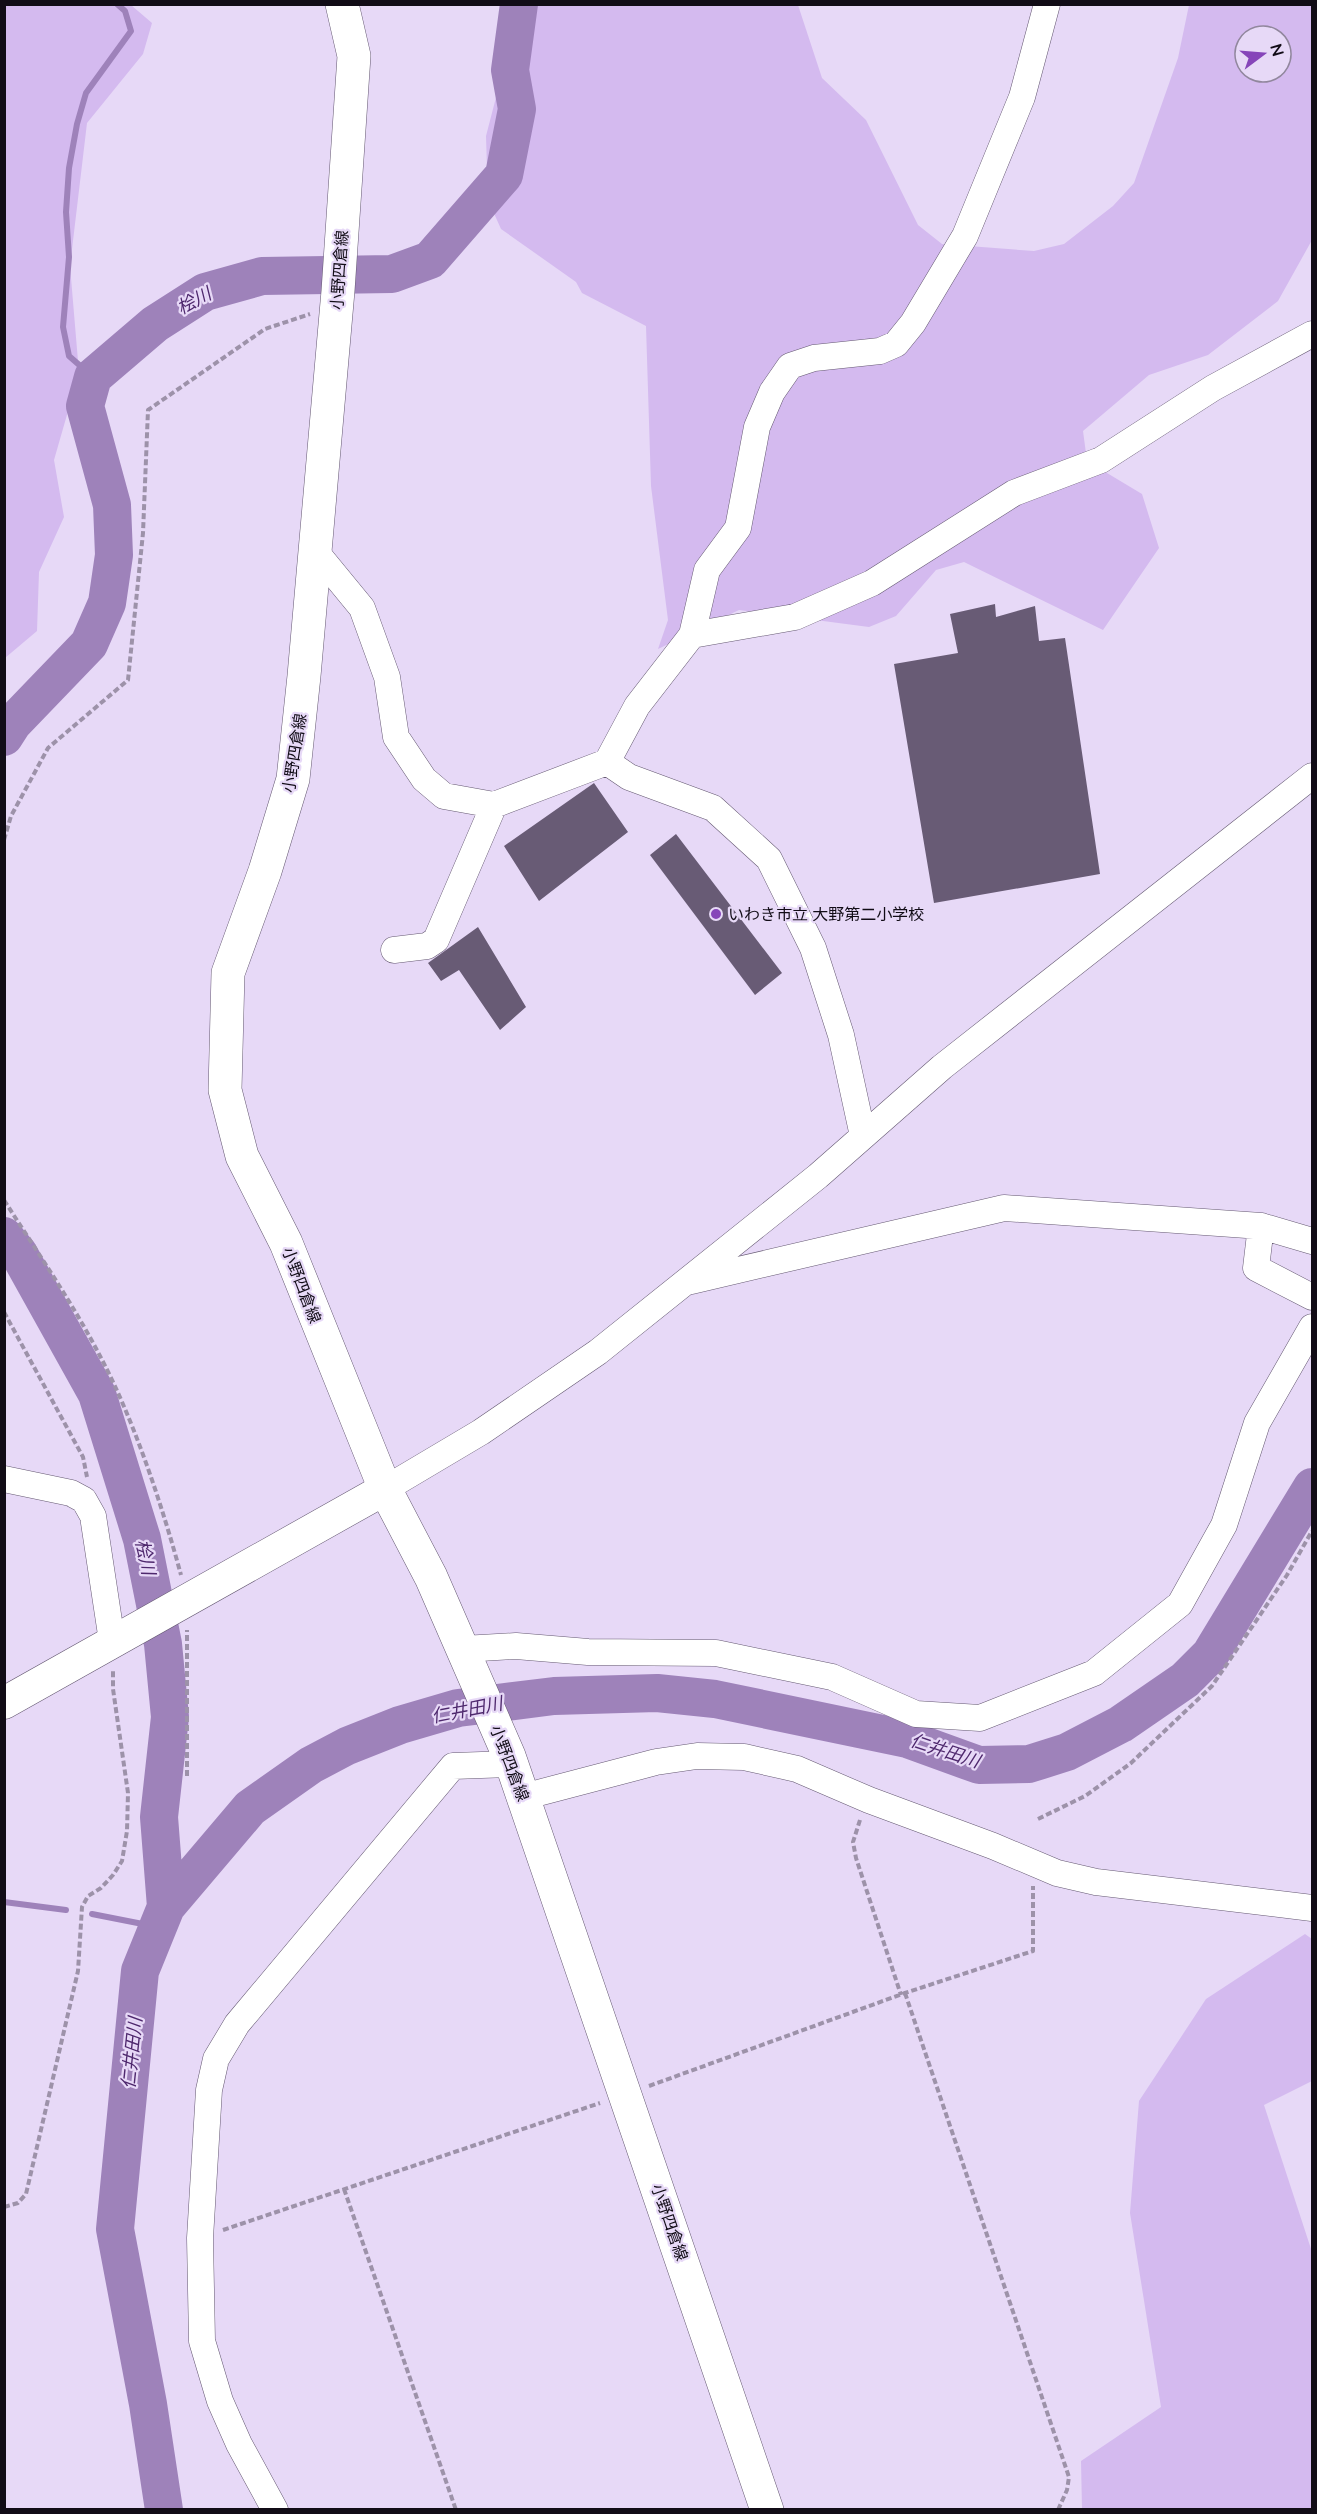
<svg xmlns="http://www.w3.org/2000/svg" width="1317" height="2514" font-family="Mulish,'Noto Sans JP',sans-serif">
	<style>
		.green { fill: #d4baef; fill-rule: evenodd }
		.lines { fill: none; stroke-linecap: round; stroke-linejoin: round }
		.stream { stroke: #9e82ba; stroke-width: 6 }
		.river { stroke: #9e82ba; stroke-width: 38 }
		.building { fill: #685b75 }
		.minor-casing { stroke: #655972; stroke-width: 27 }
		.tertiary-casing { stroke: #655972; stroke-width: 33 }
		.primary-casing { stroke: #655972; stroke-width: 34 }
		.path { stroke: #9d92a9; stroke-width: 4; stroke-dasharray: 6 3; stroke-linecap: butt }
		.minor { stroke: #fff; stroke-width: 26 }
		.tertiary { stroke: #fff; stroke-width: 32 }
		.primary { stroke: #fff; stroke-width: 33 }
		.poi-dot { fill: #8645b9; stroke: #e7d9f7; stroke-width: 2 }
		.labels { text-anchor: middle; stroke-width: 4.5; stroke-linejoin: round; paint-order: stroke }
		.street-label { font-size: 16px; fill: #110c16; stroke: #e7d9f7 }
		.poi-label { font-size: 16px; fill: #110c16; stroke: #e7d9f7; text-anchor: start }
		.water-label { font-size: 18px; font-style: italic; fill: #4e286d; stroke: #e7d9f7 }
	</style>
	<rect width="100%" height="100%" fill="#e7d9f7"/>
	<!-- green -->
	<path class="green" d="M5,4l126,1 21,18 -9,31 -56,69 -17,143 9,107 -25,87 10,57 -25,55 -2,59 -32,27z
		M520,5h278l24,73 44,42 52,105 24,19 92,7 30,-7 49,-38 21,-23 44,-125 11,-53h123v235l-34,61 -70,54 -59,20 -66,56 4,30 55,33 17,54 -56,82 -139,-68 -28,8 -40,46 -27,11 -130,-17 -81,39 10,-29 -17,-134 -5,-160 -64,-33 -6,-11 -75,-53 -13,-29 -2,-64zM1245,36h36v36h-36z
		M1305,1934l7,5v142l-48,24 48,147v257h-230l-1,-48 80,-54 -31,-194 9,-112 67,-102z"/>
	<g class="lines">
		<!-- stream -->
		<path class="stream" d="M93,377l-24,-21 -6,-29 6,-70 -3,-45 3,-44 8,-44 9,-31 45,-62 -6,-20 -8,-7
			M4,1902l62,8
			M92,1914l66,13"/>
		<!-- river -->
		<path class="river" d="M4,737l9,-14 76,-79 18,-41 7,-48 -2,-50 -27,-99 8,-29 62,-53 50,-32 57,-16 130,-2 38,-14 74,-85 13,-66 -7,-39 9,-66
			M4,1236l15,18 78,140 45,145 21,105 7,73 -11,100 7,90
			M164,2510l-16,-106 -33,-175 25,-258 26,-64 84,-99 61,-43 36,-19 53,-21 58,-17 96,-12 103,-3 58,6 192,40 72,26 50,-1 38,-12 54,-28 64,-44 25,-25 102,-168"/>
	</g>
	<!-- building -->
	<path class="building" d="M995,604l1,13 39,-11 4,35 26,-3 35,236 -166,29 -40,-239 64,-11 -8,-39z
		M594,783l34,49 -89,69 -35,-55z
		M676,834l106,139 -27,22 -105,-140z
		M478,927l48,80 -26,23 -41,-60 -18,11 -13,-18z"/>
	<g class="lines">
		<!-- minor casing -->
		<g class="minor-casing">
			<path id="minor" d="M316,552l46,56 25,69 9,60 28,42 20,17 50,9 113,-43 22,15 84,31 56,51 44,89 28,87 22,101
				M692,635l103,-18 77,-34 142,-90 87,-33 112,-72 99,-54
				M607,762l30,-56 55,-71 15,-65 31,-42 19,-101 15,-35 18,-26 24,-8 66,-7 16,-7 17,-21 52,-87 57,-139 25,-93
				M394,950l33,-4 9,-6 58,-135
				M1261,1226l-5,42 56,29
				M691,1281l313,-73 257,18 51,15
				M4,1479l67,14 13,7 9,16 19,125
				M385,1489l96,-57 117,-80 220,-176 124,-109 370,-291
				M463,1649l53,-3 72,6 128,1 116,24 84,37 64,4 114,-45 86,-69 44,-79 33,-102 55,-96
				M523,1797l133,-35 41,-6 47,1 53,12 72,31 124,46 64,27 39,9 216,26
				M275,2510l-36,-66 -19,-43 -18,-60 -2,-103 9,-148 7,-31 21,-35 216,-258 59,-2"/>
		</g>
		<!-- tertiary casing -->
		<g class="tertiary-casing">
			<path id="tertiary" d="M4,1703l381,-214"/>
		</g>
		<!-- primary casing -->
		<g class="primary-casing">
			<path id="primary" d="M342,4l12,52 -16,235 -34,385 -11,103 -28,92 -37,102 -3,117 17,66 44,87 99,246 46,88 78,179 258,754"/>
		</g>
		<!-- path -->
		<path class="path" d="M4,840l7,-24 37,-68 80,-68 15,-147 5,-123 117,-81 45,-15
			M4,1200c33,52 68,102 96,156 34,64 62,149 81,219
			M4,1312l79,145 4,20
			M187,1776v-146
			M1038,1819l47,-23 46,-33 81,-77 75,-111 25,-44
			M860,1820l-7,22 3,16 45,137
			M905,1993l164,484 -2,13 -9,20
			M649,2086l256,-93 128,-42v-65
			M344,2189l112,321
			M4,2207l14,-4 8,-9 52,-223 4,-64 6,-11 13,-8 12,-13 9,-14 5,-30 1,-38 -15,-104v-20
			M223,2230l377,-127"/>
		<!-- minor -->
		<use href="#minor" class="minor"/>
		<!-- tertiary -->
		<use href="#tertiary" class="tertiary"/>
		<!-- primary -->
		<use href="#primary" class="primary"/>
	</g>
	<!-- markers -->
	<circle class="poi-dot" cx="716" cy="914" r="6"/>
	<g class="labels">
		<!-- street labels -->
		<g class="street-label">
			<text transform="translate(339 270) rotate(-86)" y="6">小野四倉線</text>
			<text transform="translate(294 753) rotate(-81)" y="6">小野四倉線</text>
			<text transform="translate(302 1285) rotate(69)" y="6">小野四倉線</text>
			<text transform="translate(510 1763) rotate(69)" y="6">小野四倉線</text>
			<text transform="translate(670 2222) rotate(71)" y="6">小野四倉線</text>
		</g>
		<!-- poi labels -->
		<g class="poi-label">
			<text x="728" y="920">いわき市立 大野第二小学校</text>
		</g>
		<!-- water labels -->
		<g class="water-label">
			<text transform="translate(194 301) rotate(-28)" y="6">桧川</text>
			<text transform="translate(145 1557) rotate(78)" y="6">桧川</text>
			<text transform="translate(467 1710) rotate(-11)" y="6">仁井田川</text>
			<text transform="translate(945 1751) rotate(18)" y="6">仁井田川</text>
			<text transform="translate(132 2053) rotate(-84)" y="6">仁井田川</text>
		</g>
	</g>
	<!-- border -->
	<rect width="1317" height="2514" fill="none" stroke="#110c16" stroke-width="12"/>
	<!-- north arrow -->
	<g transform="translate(1263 54) rotate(74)"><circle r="28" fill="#e7d9f7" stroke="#91879d" stroke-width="1.5"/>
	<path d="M0-4.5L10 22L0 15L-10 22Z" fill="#8645b9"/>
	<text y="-9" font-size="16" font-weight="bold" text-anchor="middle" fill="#110c16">N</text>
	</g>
</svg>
